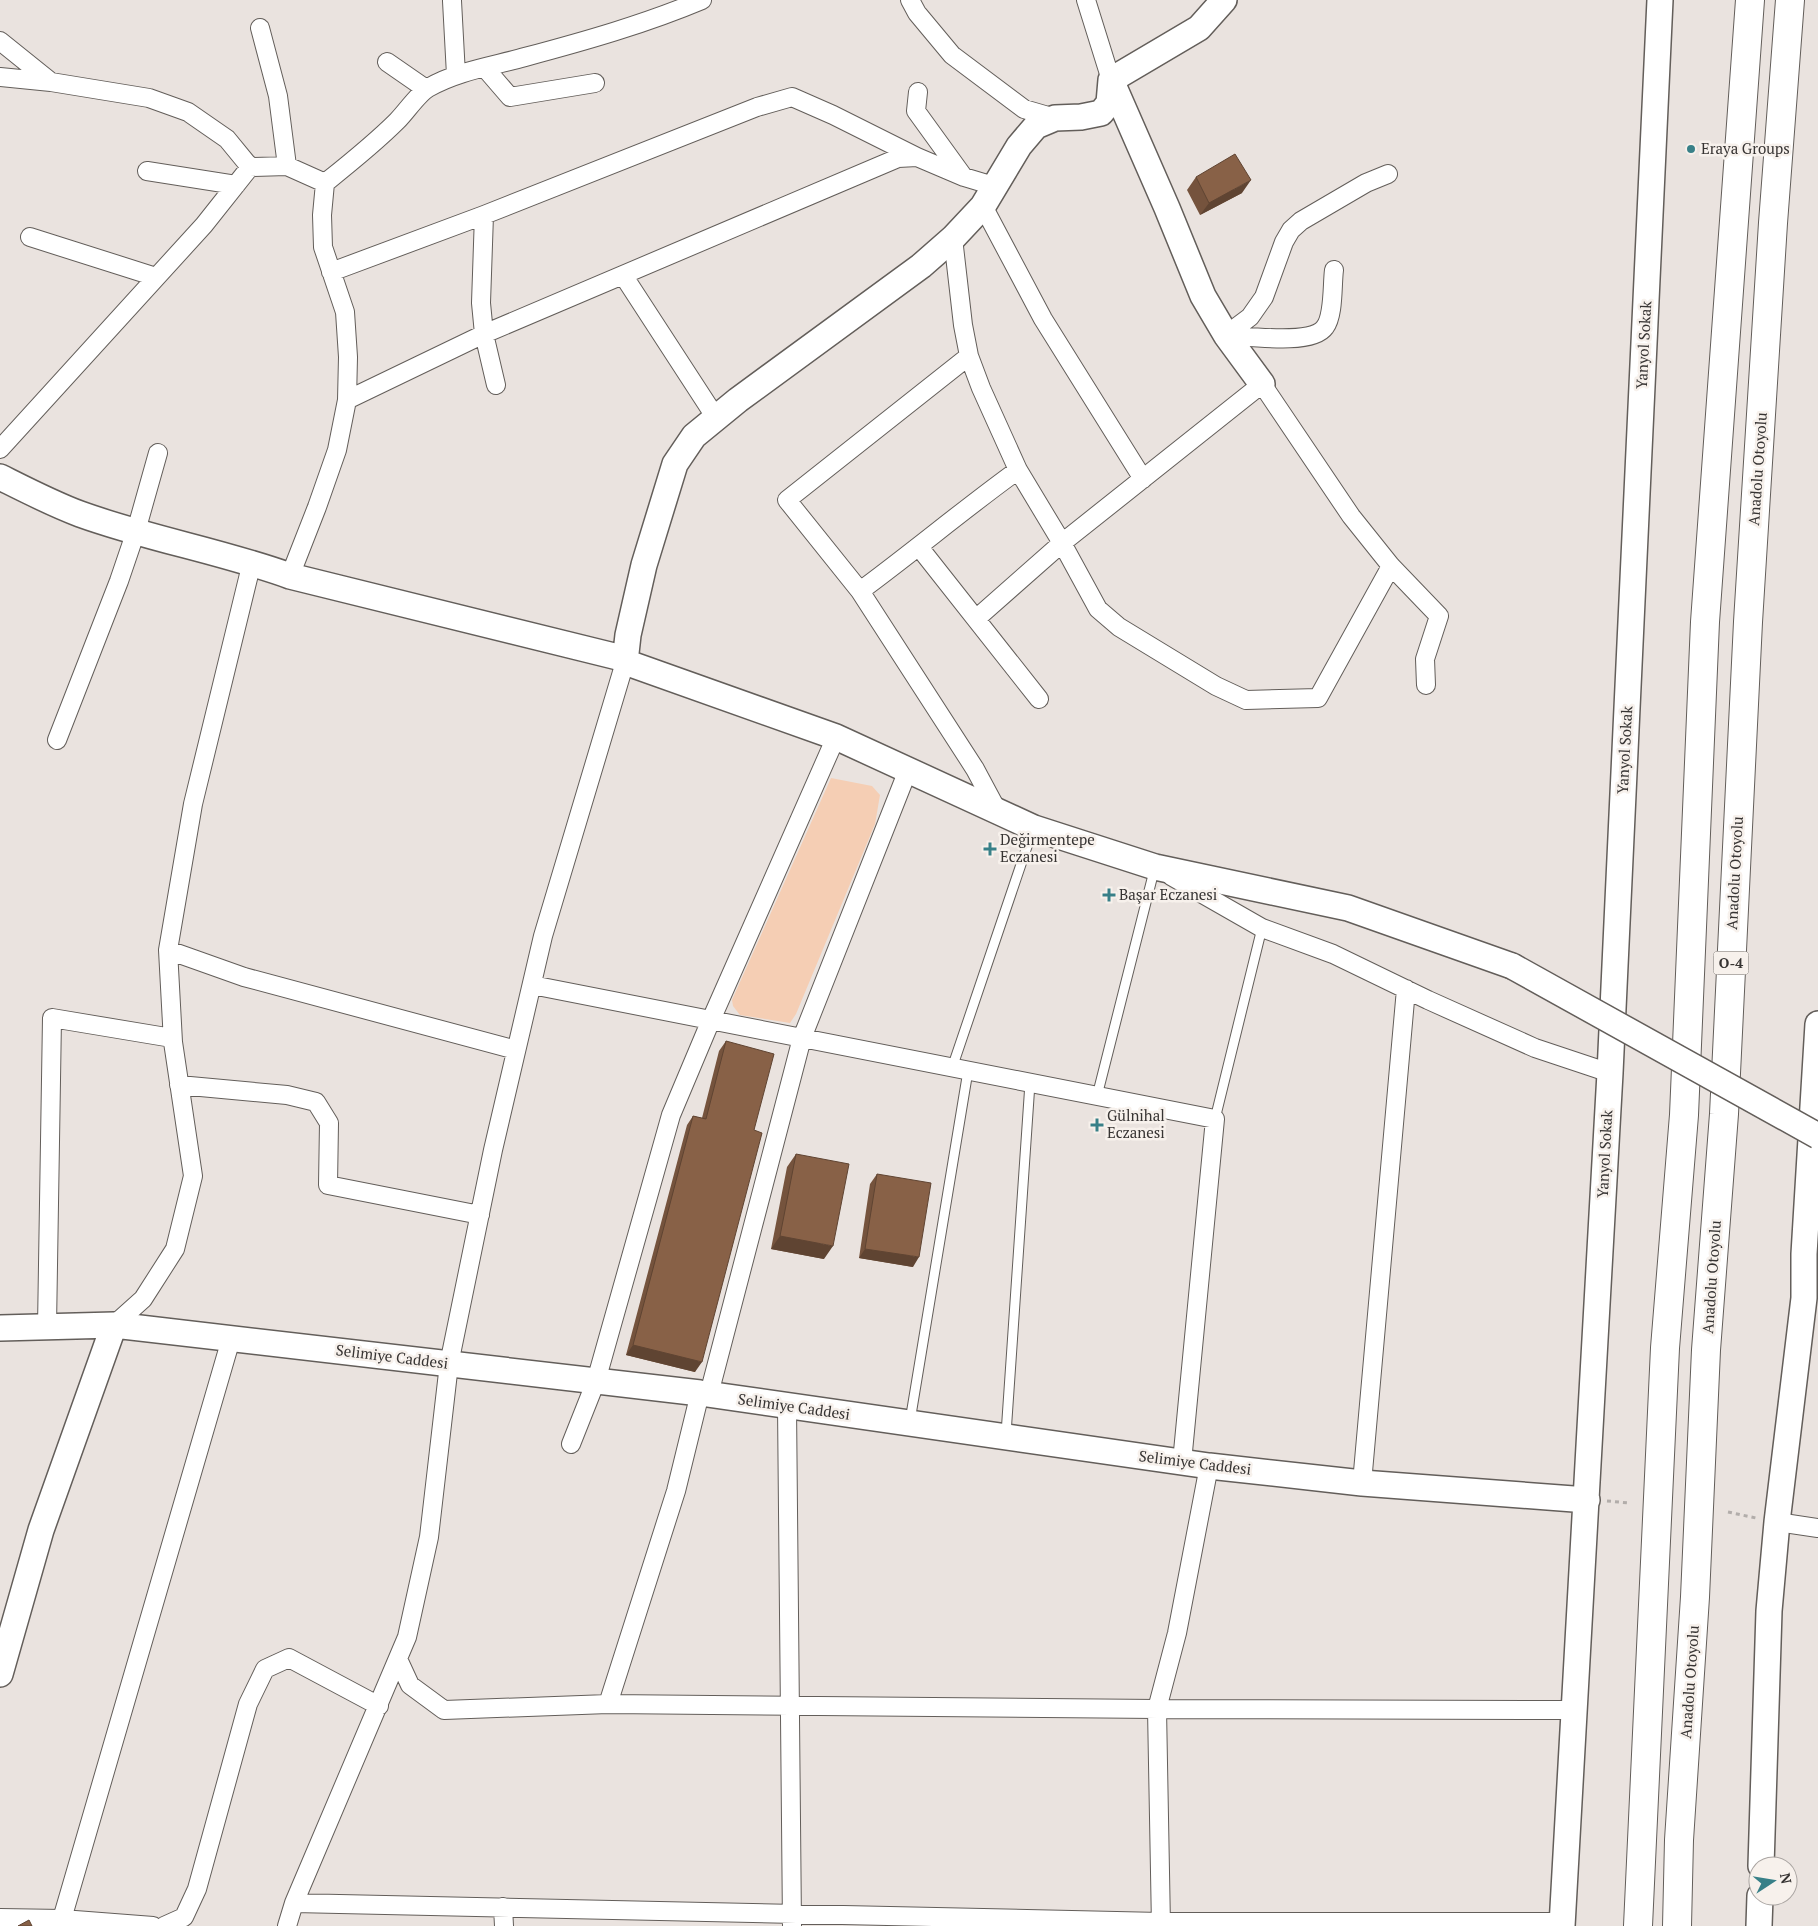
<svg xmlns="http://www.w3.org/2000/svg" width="1818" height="1926" font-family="'PT Serif',serif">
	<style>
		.green { fill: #f5ceb4 }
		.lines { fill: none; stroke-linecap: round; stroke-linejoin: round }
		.lane-casing { stroke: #635e5a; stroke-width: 11 }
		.street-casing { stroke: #635e5a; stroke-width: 20 }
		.secondary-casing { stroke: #635e5a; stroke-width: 28 }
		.highway-casing { stroke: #635e5a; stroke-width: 30 }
		.path { stroke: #b2adaa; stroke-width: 3; stroke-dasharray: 4 4; stroke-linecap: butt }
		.lane { stroke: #fff; stroke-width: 9 }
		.street { stroke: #fff; stroke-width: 18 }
		.secondary { stroke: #fff; stroke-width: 25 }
		.highway { stroke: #fff; stroke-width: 28 }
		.secondary-bridge-casing { stroke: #635e5a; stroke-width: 28; stroke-linecap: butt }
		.secondary-bridge { stroke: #fff; stroke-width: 25 }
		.wall { fill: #75533d }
		.shaded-wall { fill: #5f4432 }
		.building { fill: #886147; stroke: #5f4432 }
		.poi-dot { fill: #388088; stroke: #f7f1ec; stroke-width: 2 }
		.labels { text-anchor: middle; stroke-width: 5; stroke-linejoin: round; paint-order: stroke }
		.shield { fill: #f7f1ec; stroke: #716d6a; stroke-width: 1 }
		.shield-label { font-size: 14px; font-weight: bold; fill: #373433 }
		.poi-label { font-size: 15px; fill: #373433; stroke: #f7f1ec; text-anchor: start }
		.street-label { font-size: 15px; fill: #373433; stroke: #f7f1ec }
	</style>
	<rect width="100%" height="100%" fill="#eae3df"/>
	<!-- green -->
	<path class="green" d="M831,778l41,8 8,9 -5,29 -79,190 -6,9 -50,-8 -7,-9 -1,-6z"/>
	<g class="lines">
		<!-- lane casing -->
		<g class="lane-casing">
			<path id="lane" d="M952,1068l81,-239
				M1097,1096l58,-229
				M1215,1119l47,-191
				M910,1421l58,-350
				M1006,1434l24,-351"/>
		</g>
		<!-- street casing -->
		<g class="street-casing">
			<path id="street" d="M910,0l7,13 35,42 72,54 31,9
				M1086,0l25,80
				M452,1l4,74
				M260,28l18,68 9,70 38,17
				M0,41l51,41
				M387,62l39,27
				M485,68l25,29 85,-14
				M0,77l51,5 98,16 39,14 39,27 23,28
				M918,92l-2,19 47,65
				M147,171l89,14
				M983,206l60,113 100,160
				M484,215l-3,88 3,31 12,51
				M30,237l126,40
				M953,238l10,87 6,31 12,32 37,82 44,73 36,66 21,18 97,59 30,14 72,-2 73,-132
				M1334,270c-2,15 0,45 -9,57 -13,19 -77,9 -99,8l24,-18 14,-20 20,-55 7,-12 10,-9 65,-38 22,-9
				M331,272l153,-57 273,-108 35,-10 41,18 84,42
				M623,275l93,143
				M969,356l-182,144 73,91 115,178 23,43
				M347,400l1,-43 -3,-45 -22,-65 -1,-32 3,-32c25,-20 49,-39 72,-62 9,-9 21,-27 31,-33 29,-17 65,-22 97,-31 60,-16 120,-33 177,-57
				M0,449l204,-224 46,-58 37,-1
				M919,547l120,152
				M290,576l27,-69 20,-57 10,-50 137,-66 414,-176 19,-1 47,20 30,9
				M860,591c53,-39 104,-82 158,-121
				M977,618l85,-75 200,-159 89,132 40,50 48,50 -14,43 1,26
				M57,740l62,-159 17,-50 22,-78
				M1171,876l91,52 71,26 95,46 107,48 75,25
				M168,950l76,27 272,73
				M532,985l683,134 -33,343
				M179,1085l108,10 29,7 13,21 -1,62 152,30
				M114,1325l29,-26 32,-50 18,-73 -20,-134 -5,-92 25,-146 59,-242
				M47,1327l5,-309 120,20
				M709,1394l93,-356 106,-268
				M787,1406l5,519
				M571,1444l25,-63 75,-266 40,-95 125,-283
				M1362,1483l44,-494
				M1777,1522l41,6
				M398,1659l12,26 34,25 164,-6 549,5 418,1
				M608,1704l68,-213 24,-98
				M294,1903l867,19h401
				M503,1907l1,19
				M0,1918l62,1 91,7
				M62,1926v-7l169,-580
				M164,1926l20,-9 13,-28 51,-185 17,-35 24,-11 90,48
				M287,1926l7,-23 113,-266 22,-100 20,-173 44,-214 50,-214 82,-274
				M1161,1926l-4,-217 20,-76 32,-167"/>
		</g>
		<!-- secondary casing -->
		<g class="secondary-casing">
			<path id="secondary" d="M1224,0l-25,28 -88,52 56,128 36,88 23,39 36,49
				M1111,80l-2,23 -8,10 -20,4 -26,1 -19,8 -17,20 -36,60 -30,32 -32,28 -183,134 -44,36 -19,28 -31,101 -16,70 -3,27 211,75 198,91 121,39 193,41 164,58
				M0,477c26,13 53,27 80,37 69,25 141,37 210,62l336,83
				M0,1328l114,-3 586,68 509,73 153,17 225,17
				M0,1674l41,-144 73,-205
				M1761,1866l8,-255 8,-89 27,-224v-44l14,-230
				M1562,1926l48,-853 50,-1073
				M1759,1926l1,-30"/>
		</g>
		<!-- highway casing -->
		<g class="highway-casing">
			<path id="highway" d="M1638,1926l27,-578 19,-233 21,-493 45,-622
				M1677,1926l2,-86 16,-243 11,-247 18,-236 24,-492 25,-399 17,-223"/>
		</g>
		<!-- path -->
		<path class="path" d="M1607,1501l22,2
			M1728,1512l28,6"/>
		<!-- lane -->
		<use href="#lane" class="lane"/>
		<!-- street -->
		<use href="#street" class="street"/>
		<!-- secondary -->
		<use href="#secondary" class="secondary"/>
		<!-- highway -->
		<use href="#highway" class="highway"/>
		<!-- secondary-bridge casing -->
		<g class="secondary-bridge-casing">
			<path id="secondary-bridge" d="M1512,966l306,170"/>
		</g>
		<!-- secondary-bridge -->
		<use href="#secondary-bridge" class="secondary-bridge"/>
	</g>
	<!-- wall -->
	<path class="wall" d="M1196,177l46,16 -42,22 -13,-25z
		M726,1041l28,89 -59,242 -69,-17 61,-230 6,-9 9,2 17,-67z
		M796,1154l28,105 -53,-10 16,-82z
		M877,1174l36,93 -54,-9 11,-74z"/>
	<!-- shaded-wall -->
	<path class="shaded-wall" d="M1251,180l-9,13 -42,22 9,-12z
		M780,1236l53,10 -9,13 -53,-10z
		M865,1249l54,8 -6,10 -54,-9z
		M633,1345l69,17 -7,10 -69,-17z"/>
	<!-- building -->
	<path class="building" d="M1235,154l16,26 -42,23 -13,-26z
		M726,1041l48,13 -20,76 8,3 -60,229 -69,-17 60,-229 13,3z
		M796,1154l53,10 -16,82 -53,-10z
		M877,1174l54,9 -12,74 -54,-8z
		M29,1920l3,6h-14z"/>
	<!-- markers -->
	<g class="poi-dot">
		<circle cx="1691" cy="149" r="5"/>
		<path d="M987.5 841.5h5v5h5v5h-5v5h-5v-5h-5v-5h5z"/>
		<path d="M1106.5 887.5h5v5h5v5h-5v5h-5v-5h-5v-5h5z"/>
		<path d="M1094.5 1117.5h5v5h5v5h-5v5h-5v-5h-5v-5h5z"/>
	</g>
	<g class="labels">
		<!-- shield labels -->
		<rect class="shield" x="1713.5" y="951.5" width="35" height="23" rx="4"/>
		<g class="shield-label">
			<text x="1731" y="968">O-4</text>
		</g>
		<!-- poi labels -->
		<g class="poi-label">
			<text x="1701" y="154">Eraya Groups</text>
			<text x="1000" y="845">Değirmentepe<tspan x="1000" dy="17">Eczanesi</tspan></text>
			<text x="1119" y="900">Başar Eczanesi</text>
			<text x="1107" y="1121">Gülnihal<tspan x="1107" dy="17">Eczanesi</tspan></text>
		</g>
		<!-- street labels -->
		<g class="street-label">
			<text transform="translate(1644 345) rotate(-87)" y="5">Yanyol Sokak</text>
			<text transform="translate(1758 469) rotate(-86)" y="5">Anadolu Otoyolu</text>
			<text transform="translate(1625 750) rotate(-87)" y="5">Yanyol Sokak</text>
			<text transform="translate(1735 873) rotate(-87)" y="5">Anadolu Otoyolu</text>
			<text transform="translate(1605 1154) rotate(-87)" y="5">Yanyol Sokak</text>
			<text transform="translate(1712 1277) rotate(-86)" y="5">Anadolu Otoyolu</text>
			<text transform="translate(392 1357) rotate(7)" y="5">Selimiye Caddesi</text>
			<text transform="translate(794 1407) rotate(8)" y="5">Selimiye Caddesi</text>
			<text transform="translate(1195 1463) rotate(7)" y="5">Selimiye Caddesi</text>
			<text transform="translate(1690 1682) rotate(-86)" y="5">Anadolu Otoyolu</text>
		</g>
	</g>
	<!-- north arrow -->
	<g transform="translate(1773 1881) rotate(78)"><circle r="24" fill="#f7f1ec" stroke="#aaa5a2"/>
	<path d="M0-4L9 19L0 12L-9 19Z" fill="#388088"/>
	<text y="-8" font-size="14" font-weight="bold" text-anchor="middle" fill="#373433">N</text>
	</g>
</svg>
